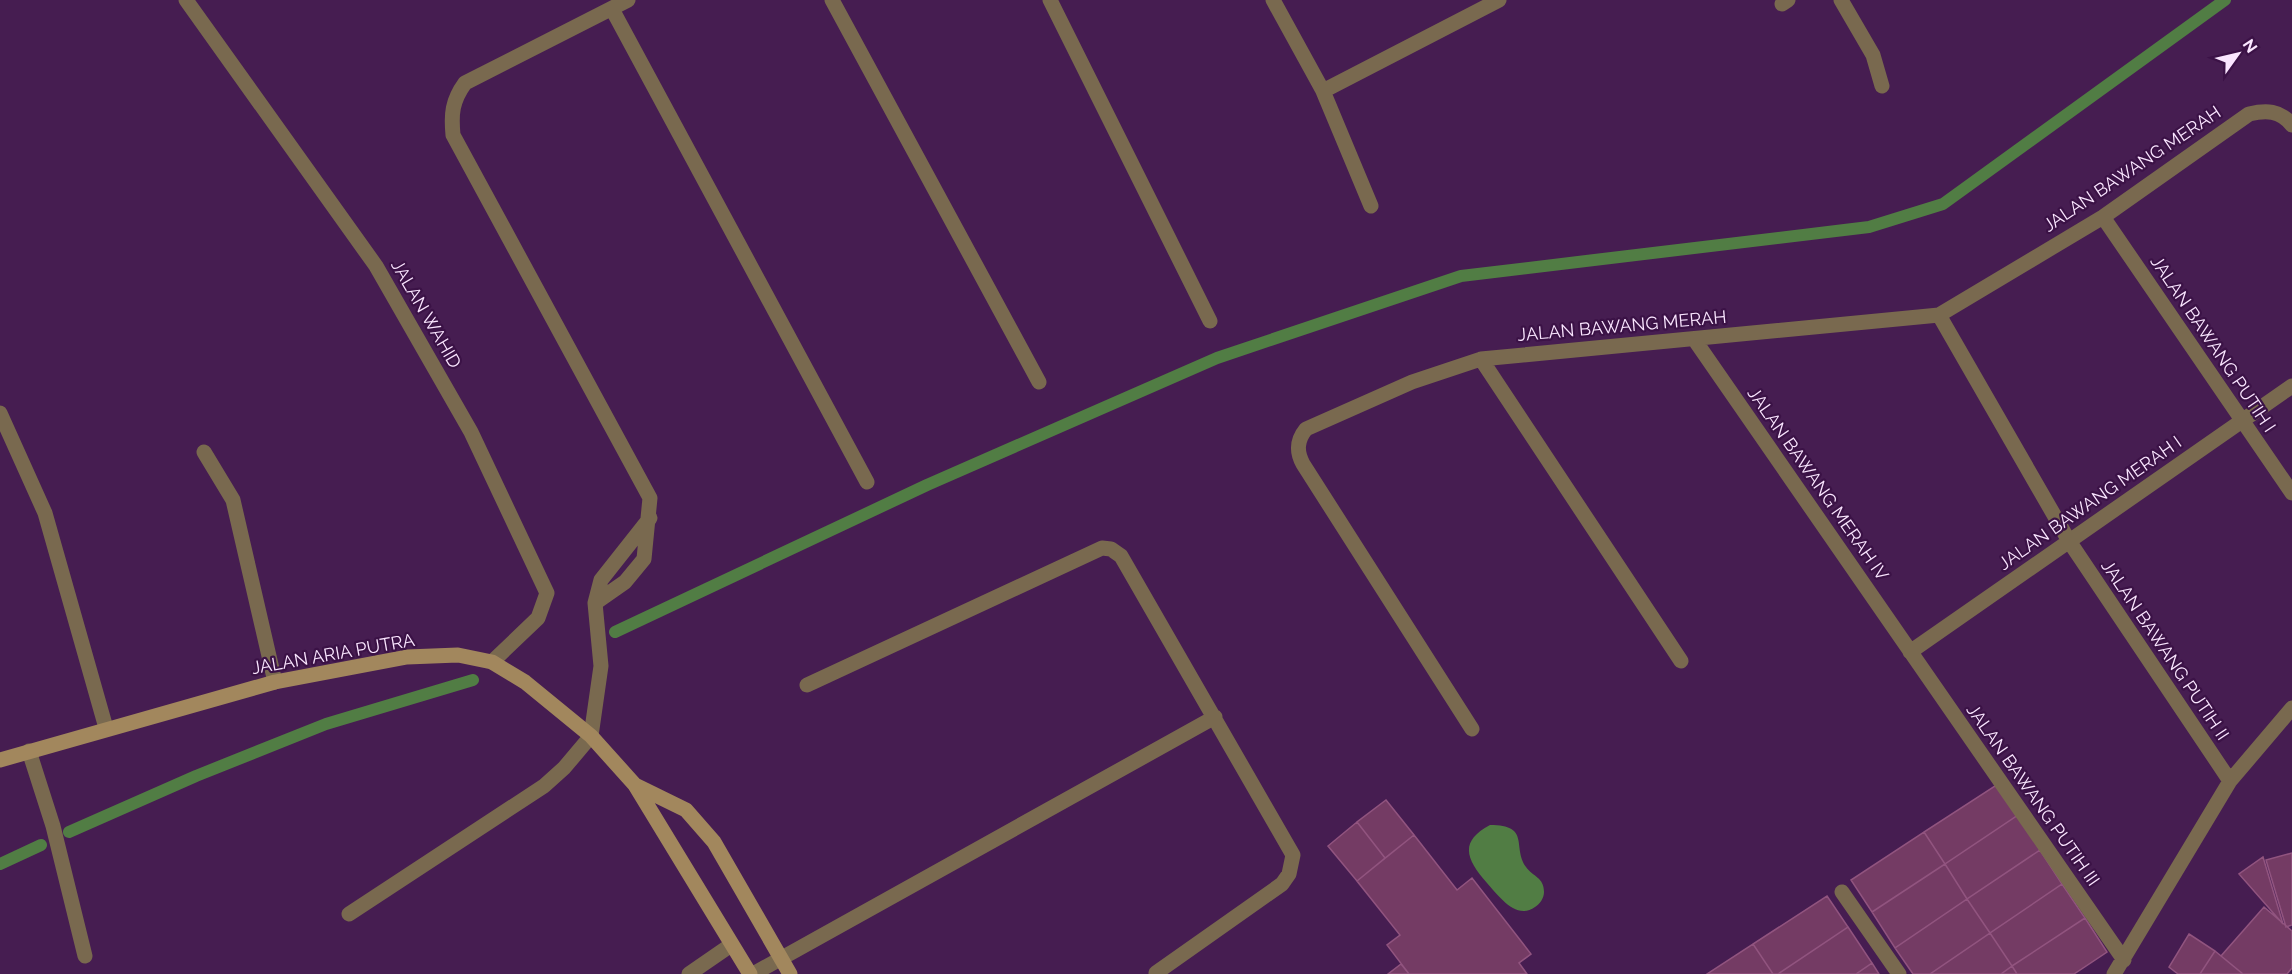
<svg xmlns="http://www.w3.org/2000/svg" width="2292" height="974" font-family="Raleway,sans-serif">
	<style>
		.water { fill: #517d44 }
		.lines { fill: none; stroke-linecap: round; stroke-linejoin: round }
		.stream { stroke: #517d44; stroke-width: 12 }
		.building { fill: #743b64; stroke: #91547f; stroke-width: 1.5 }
		.service { stroke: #79694f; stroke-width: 15 }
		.minor { stroke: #79694f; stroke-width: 15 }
		.secondary { stroke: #a2875d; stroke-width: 15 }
		.labels { text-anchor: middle; stroke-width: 4.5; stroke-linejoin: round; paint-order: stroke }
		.street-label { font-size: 18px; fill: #fae6ff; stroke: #3b1246 }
	</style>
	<rect width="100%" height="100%" fill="#461d51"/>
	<!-- water -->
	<path class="water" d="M1490,825c41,0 22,22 36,42 7,10 18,10 18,25 0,6 -4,12 -9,15 -19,14 -37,-12 -48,-24 -20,-23 -29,-41 3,-58z"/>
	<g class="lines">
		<!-- stream -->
		<path class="stream" d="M615,632l312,-147 290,-127 244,-82 408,-49 74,-23 282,-204
			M69,832l127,-56 130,-52 147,-44
			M0,864l41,-19"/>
	</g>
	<!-- building -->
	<path class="building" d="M1998,784l20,31 -73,49 -21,-32z
		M1386,800l28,35 -29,23 -28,-36z
		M2018,815l22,35 -73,49 -22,-35z
		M1357,822l28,36 -28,23 -29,-35z
		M1924,832l21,32 -73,48 -21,-32z
		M1414,835l43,55 15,-12 59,76 -12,9 8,11h-118l-22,-29 13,-10 -43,-54z
		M2040,850l22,34 -72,49 -23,-34z
		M2292,853v72l-6,2 -20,-67z
		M2263,857l20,67 -44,-50z
		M1945,864l22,35 -72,49 -23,-36z
		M2062,884l23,34 -73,48 -22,-33z
		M1827,896l21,31 -70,47h-5l-20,-30z
		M1967,899l23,34 -60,41h-17l-18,-26z
		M2264,907l28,24v37l-5,6h-44l-22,-18z
		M2085,918l22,34 -33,22h-57l-5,-8z
		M1848,927l24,36 -16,11h-78z
		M1990,933l22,33 -11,8h-71z
		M2189,934l26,17 -15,23h-22l-9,-7z
		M1753,944l20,30h-66z
		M2215,951l28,23h-43z
		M1872,963l7,11h-23z
		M1401,964l8,10h-21z
		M2012,966l5,8h-16z"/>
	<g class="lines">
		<!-- service -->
		<path class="service" d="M1841,0l32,55 9,31
			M204,452l29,48 42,182"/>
		<!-- minor -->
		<path class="minor" d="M186,0l190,266 95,166 76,161 -9,25 -46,44
			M832,0l207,382
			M1050,0l160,321
			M1273,0l50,91 48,115
			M1782,4l6,-4
			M612,9l255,473
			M1323,91l176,-91
			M2103,217l189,276
			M1939,315l130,226 161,240
			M1694,339l430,621
			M1481,359l200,302
			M0,413l45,100 61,215
			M595,603l30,-21 19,-23 6,-61 -197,-363c-2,-21 -1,-34 12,-52l163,-83
			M1910,652l382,-266
			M807,685l295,-137 9,1 10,7 172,299 -4,19 -7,10 -126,89
			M1472,729l-169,-265c-7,-13 -6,-24 3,-35l106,-47 69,-23 458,-44 164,-98 146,-103c17,-4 31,-4 43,11
			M29,751l24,75 32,130
			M1842,892l57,82
			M349,914l195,-128 20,-18 27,-32 10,-70 -6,-63 6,-23 49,-62
			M689,974l42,-29
			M753,974l462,-257
			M2114,974l116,-193 62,-73"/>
		<!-- secondary -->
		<path class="secondary" d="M0,760l275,-78 132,-25 51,-2 34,7 33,20 66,54 44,49 115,189
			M635,785l51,25 28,32 76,132"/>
	</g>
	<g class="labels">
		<!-- street labels -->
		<g class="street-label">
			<text transform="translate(2132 169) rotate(-34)" y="6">JALAN BAWANG MERAH</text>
			<text transform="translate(426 314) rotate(60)" y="6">JALAN WAHID</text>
			<text transform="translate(1622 326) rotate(-5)" y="6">JALAN BAWANG MERAH</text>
			<text transform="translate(2213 344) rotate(56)" y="6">JALAN BAWANG PUTIH I</text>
			<text transform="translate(1818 484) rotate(55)" y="6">JALAN BAWANG MERAH IV</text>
			<text transform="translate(2090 503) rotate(-35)" y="6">JALAN BAWANG MERAH I</text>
			<text transform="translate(2165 650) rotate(56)" y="6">JALAN BAWANG PUTIH II</text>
			<text transform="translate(333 654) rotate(-10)" y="6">JALAN ARIA PUTRA</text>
			<text transform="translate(2033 795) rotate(55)" y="6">JALAN BAWANG PUTIH III</text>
		</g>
	</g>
	<!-- north arrow -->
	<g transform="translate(2238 54) rotate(56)" stroke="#3b1246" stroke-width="4.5" paint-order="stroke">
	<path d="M0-4.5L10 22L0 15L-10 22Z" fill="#fae6ff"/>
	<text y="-9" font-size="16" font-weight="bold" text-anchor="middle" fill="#fae6ff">N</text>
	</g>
</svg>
